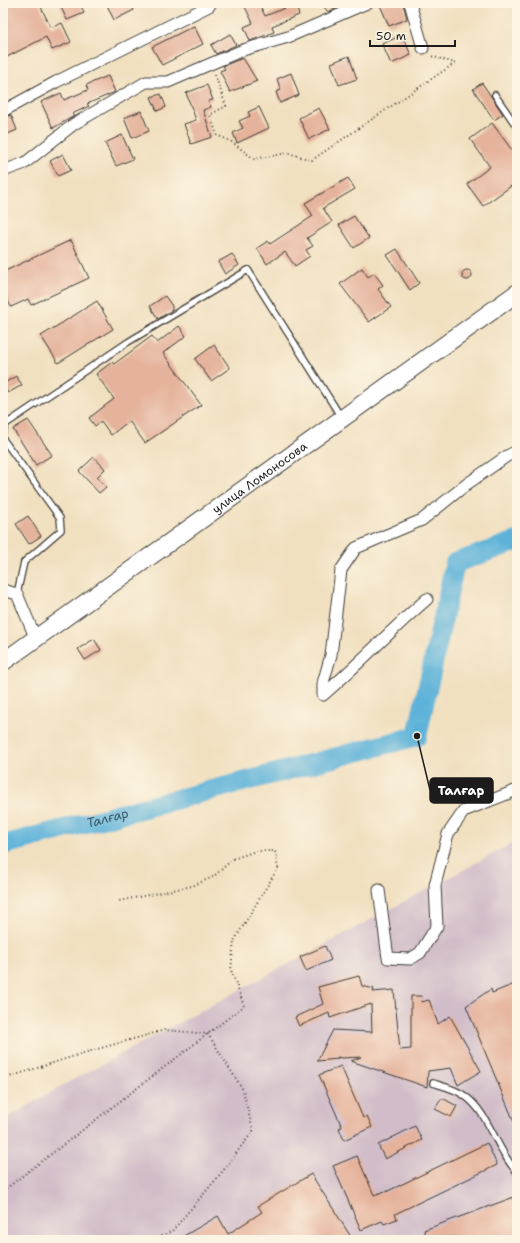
<svg xmlns="http://www.w3.org/2000/svg" width="520" height="1243" font-family="'Shantell Sans',sans-serif">
	<style>
		.industrial { fill: #d1bdc9 }
		.lines { fill: none; stroke-linecap: round; stroke-linejoin: round }
		.river { stroke: #5db2d9; stroke-width: 20 }
		.building { fill: #e5b29b }
		.lane-casing { stroke: #3c3935; stroke-width: 8 }
		.street-casing { stroke: #3c3935; stroke-width: 13 }
		.primary-casing { stroke: #3c3935; stroke-width: 19 }
		.path { stroke: #3c3935; stroke-width: 2; stroke-dasharray: 1 3; stroke-linecap: butt }
		.lane { stroke: #fff; stroke-width: 5.5 }
		.street { stroke: #fff; stroke-width: 11 }
		.primary { stroke: #fff; stroke-width: 17 }
		.labels { text-anchor: middle; stroke-width: 3; stroke-linejoin: round; paint-order: stroke }
		.street-label { font-size: 12px; fill: #1c1c1c; stroke: #fcf5e5 }
		.water-label { font-size: 13px; font-style: italic; fill: #365868; stroke: #fcf5e5 }
		.leader { fill: none; stroke: #1c1c1c; stroke-width: 1.5 }
		.callout-dot { fill: #1c1c1c; stroke: #fcf5e5; stroke-width: 1.5 }
		.callout { fill: #1c1c1c; stroke: #1c1c1c; stroke-width: 1.5 }
		.callout-label { font-size: 13px; text-anchor: middle; font-weight: bold; fill: #fff }
	</style>
	<rect width="100%" height="100%" fill="#fcf5e5"/>
	<filter id="ink" filterUnits="userSpaceOnUse"><feTurbulence type="fractalNoise" baseFrequency=".025" numOctaves="2"/><feDisplacementMap in="SourceGraphic" scale="8" xChannelSelector="R" yChannelSelector="G"/><feConvolveMatrix kernelMatrix="1 2 1 2 8 2 1 2 1" color-interpolation-filters="sRGB"/></filter>
	<filter id="wash" filterUnits="userSpaceOnUse"><feTurbulence type="fractalNoise" baseFrequency=".012" numOctaves="4" result="noise"/><feDisplacementMap in="SourceGraphic" scale="16" xChannelSelector="R" yChannelSelector="G"/><feGaussianBlur stdDeviation="0.9" result="paint"/><feColorMatrix in="noise" values="0 0 0 0 0 0 0 0 0 0 0 0 0 0 0 0 0 1.4 0 .05"/><feComposite in="paint" operator="in"/></filter>
	<g filter="url(#wash)">
		<rect width="100%" height="100%" fill="#f1e0c0"/>
		<!-- industrial -->
		<path class="industrial" d="M517,841v399h-514v-119l53,-32z"/>
		<g class="lines">
			<!-- river -->
			<path class="river" id="s1" d="M3,845l414,-109 38,-173 62,-22"/>
		</g>
		<g id="blocks">
			<!-- building -->
			<path class="building" d="M3,3h36l12,25 11,-5 9,19 -19,8 -6,-13 -43,22z
				M59,3h21l4,10 -17,7z
				M106,3h24l4,7 -20,10z
				M243,3h16l6,13 20,-8 -2,-5h12l4,12 -27,11 2,6 -24,9 -6,-14 9,-4z
				M321,3h28l-21,9z
				M386,3h17l4,16 -18,7 -9,-21z
				M194,26l9,18 -41,21 -10,-18z
				M230,34l6,11 -20,9 -5,-9z
				M402,35l9,20 -20,9 -9,-20z
				M349,56l8,23 -18,6 -8,-22z
				M243,58l14,23 -27,11 -10,-21 5,-2 -2,-3z
				M291,73l8,22 -19,8 -4,-11 5,-2 -4,-11z
				M108,76l7,16 -28,12 2,2 -17,8 2,2 -21,12 -12,-26 20,-9 3,7 24,-10 -2,-5z
				M482,83l21,31 -9,6 -21,-31z
				M207,85l6,15 -5,1 3,6 -8,3 9,27 -21,7 -7,-20 12,-4 -10,-27z
				M161,94l5,13 -9,4 -6,-14z
				M259,107l10,21 -32,15 -4,-10 10,-5 -4,-7 11,-5 -2,-4z
				M319,108l11,21 -21,10 -10,-21z
				M141,111l8,20 -17,7 -8,-20z
				M11,115l6,15 -14,6v-18z
				M492,123l25,34v25l-34,24 -16,-22 23,-17 -20,-28z
				M122,135l11,24 -17,7 -11,-23z
				M63,154l8,16 -13,6 -8,-15z
				M348,178l7,11 -32,19 9,14 -25,16 6,8 -7,4 4,6 -15,10 -10,-14 -18,12 -10,-16 11,-7 2,3 43,-28 -8,-13z
				M354,216l15,22 -15,10 -15,-23z
				M71,240l18,38 -58,27 -3,-6 -17,8 -5,-11 -3,2v-26z
				M397,249l22,34 -9,7 -23,-35z
				M232,254l7,11 -14,9 -7,-12z
				M362,268l6,9 6,-4 9,12 -5,4 13,18 -22,15 -29,-38z
				M462 275a5 5 0 1 1 10 0a5 5 0 1 1-10 0Z
				M165,296l7,10v4l-14,9 -8,-13z
				M97,301l16,28 -55,34 -17,-27z
				M179,326l7,10 -23,17 38,52 -56,38 -16,-22 -18,14 -10,-14 -6,5 -6,-8 25,-19 -18,-25 16,-12 2,2 38,-28 5,7z
				M214,345l16,23 -19,13 -16,-22z
				M16,376l6,9 -14,8 -5,-9z
				M28,420l24,35 -16,10 -23,-36z
				M94,457l11,12 -8,8 9,10 -7,6 -20,-22z
				M28,516l13,20 -12,8 -13,-20z
				M94,639l7,11 -16,10 -7,-11z
				M325,946l6,14 -25,11 -6,-14z
				M359,976l3,10 12,3 -1,3 21,-2 6,60 11,-1v-53h11l-1,6 8,-2 9,24 12,-8 31,55 -23,14 -7,-17 -23,3 -1,16 -76,-26 10,-4 -19,1 -5,-1 1,2 -21,2 16,-31 39,2 -1,-28 -41,14 -1,-5 -30,13 -4,-9 28,-13 -5,-17z
				M517,983v146l-51,-123 25,-17 1,4z
				M341,1066l22,52 4,-2 5,11 -28,13 -5,-12 3,-1 -23,-52z
				M441,1099h3l13,7 -6,11 -16,-8z
				M415,1126l7,14 -37,19 -7,-14z
				M487,1143l10,22 -102,49 2,5 -13,5 -2,-3 -21,9 -28,-64 24,-10 17,39 11,-4 1,1z
				M311,1174l42,66h-176l41,-24 10,18 34,-22 -4,-6z
				M517,1196v44h-90l-3,-10z"/>
		</g>
	</g>
	<g filter="url(#ink)">
		<use href="#blocks" fill-opacity="0" stroke="#3c3935" stroke-width="1"/>
		<g class="lines">
			<!-- lane casing -->
			<g class="lane-casing">
				<path id="lane" d="M495,95l22,32
					M3,432l3,-8 122,-82 120,-72 93,147
					M3,439l57,79 1,12 -37,32 -7,32
					M433,1083c10,3 23,6 32,13 25,18 31,54 52,76"/>
			</g>
			<!-- street casing -->
			<g class="street-casing">
				<path id="street" d="M410,3l13,45
					M3,111l53,-29 153,-76 2,-3
					M3,171l22,-8 49,-39 72,-42h22l75,-32 45,-13 79,-34
					M3,590l14,4 19,45
					M427,599c-36,31 -68,65 -104,96v-12l8,-28 10,-85 15,-22 66,-28 45,-36 40,-28 10,-5
					M379,890l9,68 22,1 10,-6 17,-27 -2,-41 13,-51 16,-23 53,-21"/>
			</g>
			<!-- primary casing -->
			<g class="primary-casing">
				<g id="primary">
					<path id="s2" d="M3,662l514,-369"/>
				</g>
			</g>
			<!-- path -->
			<path class="path" d="M215,75l11,31 -16,9 7,20 15,7 22,17 34,-6 24,7 143,-97 -24,-7
				M3,1079l84,-27 78,-22 43,4 35,56 10,41 -34,45 -47,55 -19,9
				M3,1191l241,-185 -13,-36 3,-29 44,-73 -3,-17h-19l-23,8 -20,18 -21,9 -73,15"/>
			<!-- lane -->
			<use href="#lane" class="lane"/>
			<!-- street -->
			<use href="#street" class="street"/>
			<!-- primary -->
			<use href="#primary" class="primary"/>
		</g>
	</g>
	<g class="labels">
		<!-- street labels -->
		<g class="street-label">
			<text dy="4" stroke="none"><textPath href="#s2" startOffset="316">улица Ломоносова</textPath></text>
		</g>
		<!-- water labels -->
		<g class="water-label">
			<text dy="5" stroke="none"><textPath href="#s1" startOffset="108">Талғар</textPath></text>
		</g>
	</g>
	<!-- callouts -->
	<path class="leader" d="M417 736L430 790"/>
	<circle class="callout-dot" cx="417" cy="736" r="4"/>
	<rect class="callout" x="430" y="778" width="63" height="25" rx="4"/>
	<g class="callout-label">
		<text x="461" y="795">Талғар</text>
	</g>
	<!-- margin -->
	<rect width="520" height="1243" fill="none" stroke="#fcf5e5" stroke-width="16"/>
	<!-- scale -->
	<path d="M370 40v6h85v-6" fill="none" stroke="#1c1c1c" stroke-width="2"/>
	<text x="376" y="40" font-size="12" fill="#1c1c1c" stroke="#fcf5e5" stroke-width="3" paint-order="stroke">50 m</text>
</svg>
